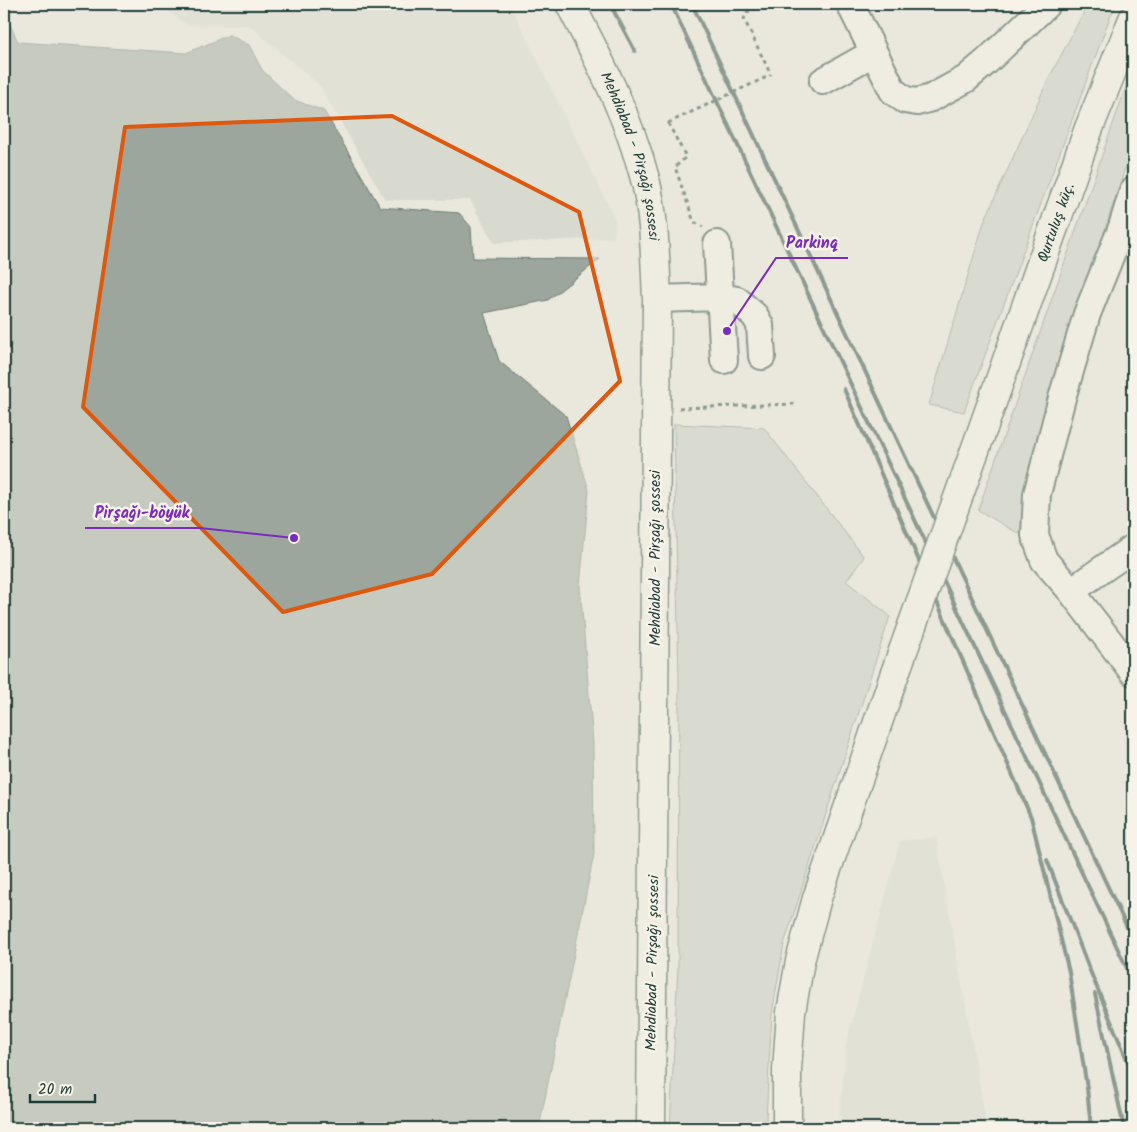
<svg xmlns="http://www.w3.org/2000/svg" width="1137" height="1132" font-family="Kalam,sans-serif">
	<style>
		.built { fill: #d9dacf }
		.green { fill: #c8ccc1; stroke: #74847a }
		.water { fill: #9ca69c; stroke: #6a7c72 }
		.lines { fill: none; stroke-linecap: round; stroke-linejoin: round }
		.minor-casing { stroke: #1f3d34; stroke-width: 30 }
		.major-casing { stroke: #1f3d34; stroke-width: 31 }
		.path { stroke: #1f3d34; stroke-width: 3; stroke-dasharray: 4 4; stroke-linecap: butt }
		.minor { stroke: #f7f3e8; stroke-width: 26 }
		.major { stroke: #f7f3e8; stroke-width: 28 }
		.rail { stroke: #1f3d34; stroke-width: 4 }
		.major-bridge-casing { stroke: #1f3d34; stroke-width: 31; stroke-linecap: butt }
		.path-bridge { stroke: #1f3d34; stroke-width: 3; stroke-dasharray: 4 4; stroke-linecap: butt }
		.major-bridge { stroke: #f7f3e8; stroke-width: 28 }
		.marked { fill: none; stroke: #de580e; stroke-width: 4; stroke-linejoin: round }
		.labels { text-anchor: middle; stroke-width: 5; stroke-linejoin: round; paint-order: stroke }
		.street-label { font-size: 15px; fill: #1f3d34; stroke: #f7f3e8 }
		.leader { fill: none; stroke: #7b2cbf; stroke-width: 2 }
		.callout-dot { fill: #7b2cbf; stroke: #f7f3e8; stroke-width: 2 }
		.callout-label { font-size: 16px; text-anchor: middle; font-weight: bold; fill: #7b2cbf; stroke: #f7f3e8; stroke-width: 5; stroke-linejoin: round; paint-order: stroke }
	</style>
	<rect width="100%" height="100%" fill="#eae8dd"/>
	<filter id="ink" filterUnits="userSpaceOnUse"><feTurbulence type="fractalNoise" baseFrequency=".02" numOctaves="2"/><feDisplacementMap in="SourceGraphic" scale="10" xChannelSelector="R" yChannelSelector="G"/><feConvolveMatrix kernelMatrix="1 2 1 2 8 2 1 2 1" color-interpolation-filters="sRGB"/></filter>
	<g filter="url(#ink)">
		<!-- built -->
		<path class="built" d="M159,4h351l106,217 -2,17 -120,5 -24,-43h-85l-64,-113 -72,-62 -61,1z
			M936,837l51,291h-148l7,-84 54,-203z"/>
		<!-- green -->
		<path class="green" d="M1088,4h29l-7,13 -146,395 -35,-7 55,-183 63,-140z
			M1133,67v76l-62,192 -52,199 -41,-24z
			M674,424l90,4 100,129 -18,24 44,35 -106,328 -12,70 -6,104 1,10h-97l8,-161 1,-284z"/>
		<!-- water -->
		<path class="water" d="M4,11l14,31 168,11 43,-18 20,10 13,25 32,30 30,11 56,96 79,6 12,14 2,31 127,1 -52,41 -64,13 15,48 67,55 23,74 -9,96 13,157 1,111 -55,274h-535z"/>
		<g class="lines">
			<!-- minor casing -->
			<g class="minor-casing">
				<path id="minor" d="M850,4l43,87 12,9 12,2 14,-4 35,-19 20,-17 61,-58
					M823,81l50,-28
					M1133,191l-11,36 -35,87 -25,84 -25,96 -2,41 9,25 27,31 62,81
					M717,244l7,116
					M657,299l64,-2 16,3 18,16 5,9 2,31
					M1071,591l62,-43"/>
			</g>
			<!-- major casing -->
			<g class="major-casing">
				<g id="major">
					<path id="s1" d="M570,4c29,55 59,114 75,175 10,39 10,80 12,120l-6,829"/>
					<path id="s2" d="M983,428l106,-300 44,-109"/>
					<path d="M787,1128v-58l4,-58 9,-51 17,-63 77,-222"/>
				</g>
			</g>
			<!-- path -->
			<path class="path" d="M764,4l-18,9 -2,6 27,56
				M668,123l18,34 -11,10 19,55 9,5
				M679,408l115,-4"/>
			<!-- minor -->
			<use href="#minor" class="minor"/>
			<!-- major -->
			<use href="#major" class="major"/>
			<!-- rail -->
			<path class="rail" d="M610,4l25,47
				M671,4l462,977
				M692,4l441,936
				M844,389l187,428 38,155 18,116 4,40
				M1047,860l41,106 45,108
				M1095,994l29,134"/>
			<!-- major-bridge casing -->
			<g class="major-bridge-casing">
				<path id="major-bridge" d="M894,676l89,-248"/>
			</g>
			<!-- path-bridge -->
			<path class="path-bridge" d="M668,123l103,-48"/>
			<!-- major-bridge -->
			<use href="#major-bridge" class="major-bridge"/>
		</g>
	</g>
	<!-- marked area -->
	<path d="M0 0H1137V1132H0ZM392,116l187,96 41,169 -188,193 -149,38 -200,-205 42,-280z" fill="#eae8dd" fill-opacity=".55" fill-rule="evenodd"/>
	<path class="marked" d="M392,116l187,96 41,169 -188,193 -149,38 -200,-205 42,-280z"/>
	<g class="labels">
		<!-- street labels -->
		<g class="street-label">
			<text dy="5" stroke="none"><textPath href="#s1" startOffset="165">Mehdiabad - Pirşağı şossesi</textPath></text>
			<text dy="5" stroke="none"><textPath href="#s2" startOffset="218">Qurtuluş küç.</textPath></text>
			<text transform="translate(655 558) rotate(-90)" y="5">Mehdiabad - Pirşağı şossesi</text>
			<text transform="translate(652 963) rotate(-89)" y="5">Mehdiabad - Pirşağı şossesi</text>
		</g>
	</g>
	<!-- callouts -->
	<path class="leader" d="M727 331L776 258H848M294 538L200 528H85"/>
	<g class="callout-dot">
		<circle cx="727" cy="331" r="5"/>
		<circle cx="294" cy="538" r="5"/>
	</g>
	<g class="callout-label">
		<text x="812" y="248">Parkinq</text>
		<text x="142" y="518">Pirşağı-böyük</text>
	</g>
	<!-- margin -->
	<rect width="1137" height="1132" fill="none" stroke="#f7f3e8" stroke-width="20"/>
	<rect x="10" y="10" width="1117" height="1112" fill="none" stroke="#1f3d34" stroke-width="2" filter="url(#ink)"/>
	<!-- scale -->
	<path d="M30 1094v8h65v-8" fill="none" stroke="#1f3d34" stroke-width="2.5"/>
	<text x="38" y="1094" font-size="15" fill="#1f3d34" stroke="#f7f3e8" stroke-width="4" paint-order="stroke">20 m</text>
</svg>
